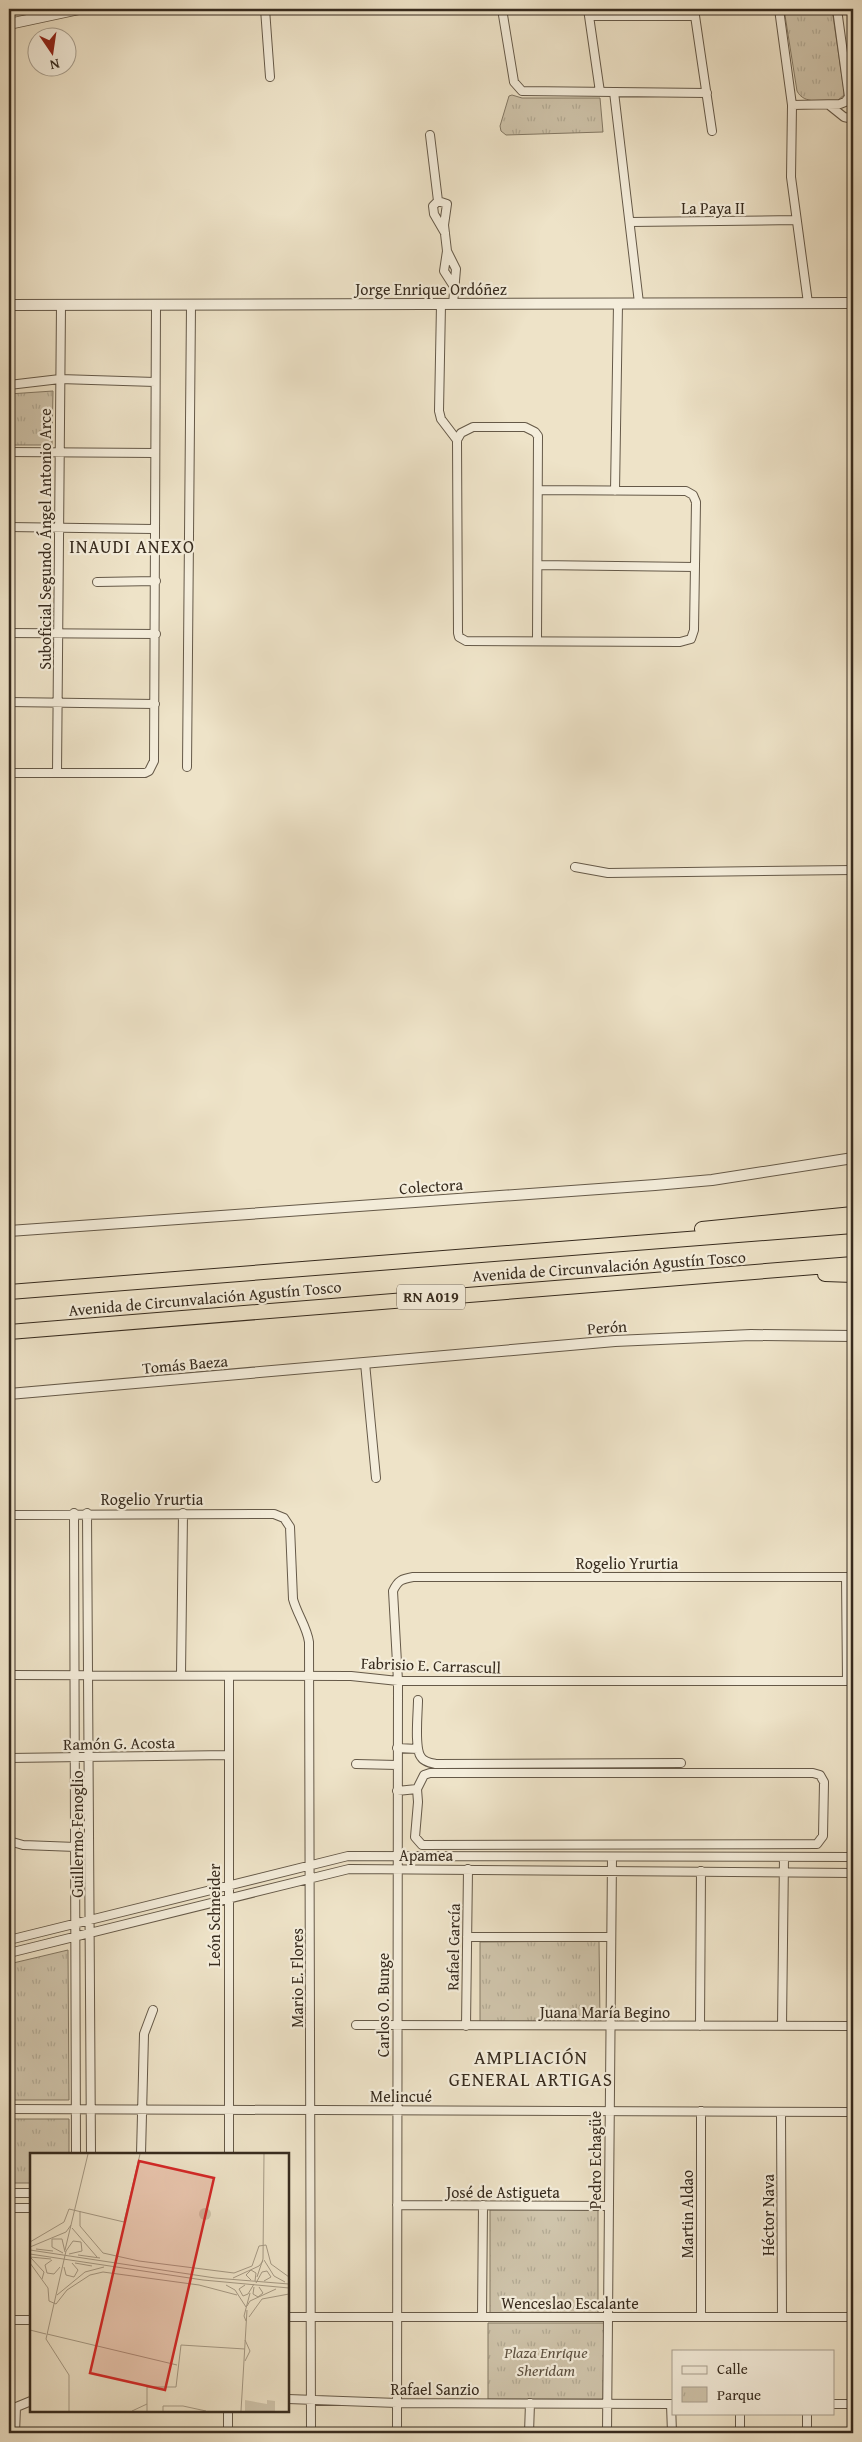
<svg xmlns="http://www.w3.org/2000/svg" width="862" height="2442" font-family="'Gentium Book Plus',serif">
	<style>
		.park { fill: url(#park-tufts); stroke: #837864 }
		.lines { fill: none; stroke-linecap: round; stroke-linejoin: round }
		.minor-casing { stroke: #655948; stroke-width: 10 }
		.tertiary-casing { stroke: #655948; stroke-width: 12 }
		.motorway-casing { stroke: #372b1e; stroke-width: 16 }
		.minor { stroke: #f4eddb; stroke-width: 8 }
		.tertiary { stroke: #f4eddb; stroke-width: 10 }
		.motorway { stroke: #eee3c8; stroke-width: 14 }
		.labels { text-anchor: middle; stroke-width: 4.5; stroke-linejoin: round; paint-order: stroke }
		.shield { fill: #f4eddb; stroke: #706557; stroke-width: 1 }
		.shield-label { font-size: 15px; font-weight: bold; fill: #372b1e }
		.street-label { font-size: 16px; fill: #372b1e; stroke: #f4eddb }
		.park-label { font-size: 16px; font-style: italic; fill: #5d5141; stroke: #f4eddb }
		.neighbourhood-label { font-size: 18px; letter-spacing: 1px; fill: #372b1e; stroke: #f4eddb }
		.quarter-label { font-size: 19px; letter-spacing: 1px; fill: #372b1e; stroke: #f4eddb }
		.inset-road { fill: none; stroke: #a59984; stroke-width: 1 }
		.view { fill: #d62828; fill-opacity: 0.15; stroke: #d62828; stroke-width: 2.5 }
		.inset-edge { fill: none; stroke: #372b1e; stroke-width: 2.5 }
	</style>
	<defs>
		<pattern id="park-tufts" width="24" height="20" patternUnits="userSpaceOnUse" patternTransform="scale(1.25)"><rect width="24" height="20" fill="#cfc4ab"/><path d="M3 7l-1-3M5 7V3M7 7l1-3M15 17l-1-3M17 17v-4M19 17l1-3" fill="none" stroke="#b2a993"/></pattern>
	</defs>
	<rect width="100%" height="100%" fill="#eee3c8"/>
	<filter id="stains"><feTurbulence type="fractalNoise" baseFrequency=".004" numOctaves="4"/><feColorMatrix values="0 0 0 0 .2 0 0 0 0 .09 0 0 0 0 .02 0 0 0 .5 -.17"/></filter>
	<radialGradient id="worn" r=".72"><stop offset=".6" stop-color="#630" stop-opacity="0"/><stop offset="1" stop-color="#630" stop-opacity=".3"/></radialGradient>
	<!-- park -->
	<path class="park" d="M784,9h48l12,82v4l-7,6c-14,-1 -33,4 -40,-10z
		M512,95l10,3h78l3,34 -97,3 -5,-4 -1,-5 9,-30z
		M53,391l-1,54h-43v-51z
		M599,1941l1,81 -120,1v-81z
		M68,1950l1,150h-60v-136z
		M9,2119h60v35h-38v29h-22z
		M598,2209v105h-108v-104z
		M488,2323h116l-1,76h-115z"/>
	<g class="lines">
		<!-- minor casing -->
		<g class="minor-casing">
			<path id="minor" d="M265,9l5,68
				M502,9l12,73 8,9 185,2
				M588,9l12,83
				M694,9l18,122
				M779,9l13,96 -1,72 17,126
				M590,16h105
				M614,92l25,211
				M792,105l48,-1 5,-2 4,-5 -12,-88
				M829,105l15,12 9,2
				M430,135l8,66
				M630,222l166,-2
				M445,233l-11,-19 -1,-8 5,-5 9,3 -3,21 3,26 -3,20 9,14
				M447,251l9,18 -3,35
				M441,304l-2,107 2,8 16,21
				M9,385l51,-6 95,3
				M9,452l146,1
				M615,491l3,-187
				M9,527l144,2
				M538,565l157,2
				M97,582l59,-1
				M9,633l147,1
				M537,641l1,-205 -3,-4 -10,-5h-52l-12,6 -4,7 1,193 1,4 7,4 214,1 11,-3 3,-9 2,-128 -3,-7 -7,-4 -148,-1
				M9,702l146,2
				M187,767l4,-462
				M9,773h136l4,-2 5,-10 2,-456
				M57,773l4,-468
				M575,867l33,6 245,-3
				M365,1363l11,115
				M74,1513l2,641
				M87,1513l4,641
				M9,1515l265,-1 10,4 6,9 3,72c4,15 14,28 16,43l2,791
				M846,1577l1,104
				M9,1675l342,1 47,5h455
				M181,1675l2,-162
				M418,1700c0,13 -4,48 3,57 3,5 10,6 15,7l245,-1
				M397,1748l21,1
				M9,1758l220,-3
				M356,1764l41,1
				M397,1791l20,-2 7,-14 6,-2h383l7,2 4,7 -1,54 -6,8 -395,1 -7,-8 3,-35 -1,-13
				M9,1841l14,4 53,2
				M467,1937h143
				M9,1940l339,-84 505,1
				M9,1953l340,-84 504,4
				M356,2025l497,1
				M466,2026l2,-157
				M700,2026l1,-155
				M782,2026l2,-169
				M9,2109l844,3
				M701,2111v206
				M781,2113l1,204
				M141,2154l3,-120 9,-24
				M229,2154v-478
				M9,2193h22
				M397,2205l212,1
				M9,2208h22
				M482,2316l1,-111
				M288,2317h565
				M9,2320h22
				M288,2399l109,4 276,1
				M671,2404l1,29
				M833,2404h20
				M9,2410l22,-9
				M740,2413v20
				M807,2413v20
				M15,2433l1,-26
				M228,2433v-22
				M397,2433l1,-752 -5,-90c5,-11 9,-12 20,-14h440
				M529,2433l1,-30
				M607,2433l5,-576"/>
		</g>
		<!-- tertiary casing -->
		<g class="tertiary-casing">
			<path id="tertiary" d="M9,24l70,-15
				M9,305l844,-2
				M9,1231l646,-46 57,-5 141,-22
				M9,1394l606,-53 136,-6 102,1"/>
		</g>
		<!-- motorway casing -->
		<g class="motorway-casing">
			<path id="motorway" d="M702,1229l151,-15
				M825,1274l28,1
				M9,1292l844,-66
				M9,1332l844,-68"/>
		</g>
		<!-- minor -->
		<use href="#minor" class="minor"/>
		<!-- tertiary -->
		<use href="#tertiary" class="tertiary"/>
		<!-- motorway -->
		<use href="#motorway" class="motorway"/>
	</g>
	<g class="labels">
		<!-- shield labels -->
		<rect class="shield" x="397" y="1284.5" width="68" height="25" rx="4"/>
		<g class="shield-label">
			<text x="431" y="1302">RN A019</text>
		</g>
		<!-- street labels -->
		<g class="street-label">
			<text x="713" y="214">La Paya II</text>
			<text x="431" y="295">Jorge Enrique Ordóñez</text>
			<text transform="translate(45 539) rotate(-90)" y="6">Suboficial Segundo Ángel Antonio Arce</text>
			<text transform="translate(431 1186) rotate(-4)" y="6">Colectora</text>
			<text transform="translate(609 1266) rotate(-4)" y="6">Avenida de Circunvalación Agustín Tosco</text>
			<text transform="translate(205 1298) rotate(-5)" y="6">Avenida de Circunvalación Agustín Tosco</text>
			<text transform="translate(607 1327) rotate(-4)" y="6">Perón</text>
			<text transform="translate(185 1364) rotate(-5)" y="6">Tomás Baeza</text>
			<text x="152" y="1505">Rogelio Yrurtia</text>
			<text x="627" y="1569">Rogelio Yrurtia</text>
			<text transform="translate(431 1665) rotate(2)" y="6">Fabrisio E. Carrascull</text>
			<text transform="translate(119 1743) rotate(-1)" y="6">Ramón G. Acosta</text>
			<text transform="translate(77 1834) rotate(-90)" y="6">Guillermo Fenoglio</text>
			<text x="426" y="1861">Apamea</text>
			<text transform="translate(214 1915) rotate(-90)" y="6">León Schneider</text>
			<text transform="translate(453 1947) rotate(-89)" y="6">Rafael García</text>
			<text transform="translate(297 1978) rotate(-90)" y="6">Mario E. Flores</text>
			<text transform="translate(383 2005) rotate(-90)" y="6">Carlos O. Bunge</text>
			<text x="605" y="2018">Juana María Begino</text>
			<text x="401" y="2102">Melincué</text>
			<text transform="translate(595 2160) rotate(-90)" y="6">Pedro Echagüe</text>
			<text x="503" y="2198">José de Astigueta</text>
			<text transform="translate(687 2214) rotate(-90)" y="6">Martin Aldao</text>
			<text transform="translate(768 2215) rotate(-90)" y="6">Héctor Nava</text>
			<text x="570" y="2309">Wenceslao Escalante</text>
			<text x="435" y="2395">Rafael Sanzio</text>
		</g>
		<!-- park labels -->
		<g class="park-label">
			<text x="546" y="2358">Plaza Enrique<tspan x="546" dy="18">Sheridam</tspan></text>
		</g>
		<!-- neighbourhood labels -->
		<g class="neighbourhood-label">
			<text x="132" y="553">INAUDI ANEXO</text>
		</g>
		<!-- quarter labels -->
		<g class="quarter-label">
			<text x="531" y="2064">AMPLIACIÓN<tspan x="531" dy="22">GENERAL ARTIGAS</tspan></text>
		</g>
	</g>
	<!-- overview -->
	<g transform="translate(30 2153)">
		<rect width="259" height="259" fill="#eee3c8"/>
		<path d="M169 61a6 6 0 1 1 12 0a6 6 0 1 1-12 0Z" fill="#cfc4ab"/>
		<path d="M215,247l22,4v-4l8,1v10h-30z" fill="#cfc4ab"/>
		<path class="inset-road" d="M50,58v15l23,27 36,8 95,12 18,-7 7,-20 7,-1 5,19 18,13M42,75l25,29M0,89l34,-20 5,-13 55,13 16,-68M0,94l36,-15 5,-7M6,96l17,2M0,97l185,28 74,6M35,97l23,-96M33,100l-11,-6v-8h10l3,13M0,101l173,26 86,8M39,101l13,-3 -1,-9 -8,-1 -7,10 -20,88 23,36v36M48,102l22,3M0,104l21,2M1,105l13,14 -2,7M22,107l-7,5 2,8 7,1 6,-7M234,107l10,16 11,6M0,110l18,25 1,13 7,3 11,-14 23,-15 13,-3 96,13 38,10M45,110l17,3M34,114l2,8 8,2 4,-7 -6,-7M227,124l6,-18 1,-105M203,125l26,-12 4,-5M221,127l-5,-5 5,-5 5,3 -1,8M226,130l6,-11 5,-1 4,6 -7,4M196,132l9,5 11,17M215,132l-6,4 4,7 5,-2 6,-10M224,134l-1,7 5,3 5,-4 -4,-6M27,142l28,-23 19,-5M217,153l3,-5 26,-12M219,164l13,-18 27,-5M216,168l-2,-5 6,-23M0,177l16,4M17,181l130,31M215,208l5,-10 -5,-11M102,258l15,-7M117,258v-24h29l5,-42 64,4M133,258v-5h20l23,5M211,258l6,-101"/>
		<path class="view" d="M109,8l75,17 -49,212 -75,-17z"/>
		<rect width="259" height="259" class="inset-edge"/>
	</g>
	<!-- margin -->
	<rect width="862" height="2442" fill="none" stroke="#eee3c8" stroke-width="30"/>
	<rect x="10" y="10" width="842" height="2422" fill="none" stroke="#372b1e" stroke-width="2.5"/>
	<rect x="15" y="15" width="832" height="2412" fill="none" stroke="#372b1e"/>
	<!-- legend -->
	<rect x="672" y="2350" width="162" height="65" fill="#f4eddb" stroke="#a89f8f"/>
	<rect x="682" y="2366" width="25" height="8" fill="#f4eddb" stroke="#a89f8f"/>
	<text x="717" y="2374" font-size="15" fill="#372b1e">Calle</text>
	<rect x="682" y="2387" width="25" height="15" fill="url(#park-tufts)" stroke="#a89f8f"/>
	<text x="717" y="2400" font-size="15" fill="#372b1e">Parque</text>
	<!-- north arrow -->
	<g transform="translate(52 52) rotate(167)"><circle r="24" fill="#f4eddb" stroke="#a89f8f"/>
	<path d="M0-4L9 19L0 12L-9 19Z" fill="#8f2418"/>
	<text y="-8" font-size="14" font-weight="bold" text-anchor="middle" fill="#372b1e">N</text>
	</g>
	<rect width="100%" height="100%" filter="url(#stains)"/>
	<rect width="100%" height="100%" fill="url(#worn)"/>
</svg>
